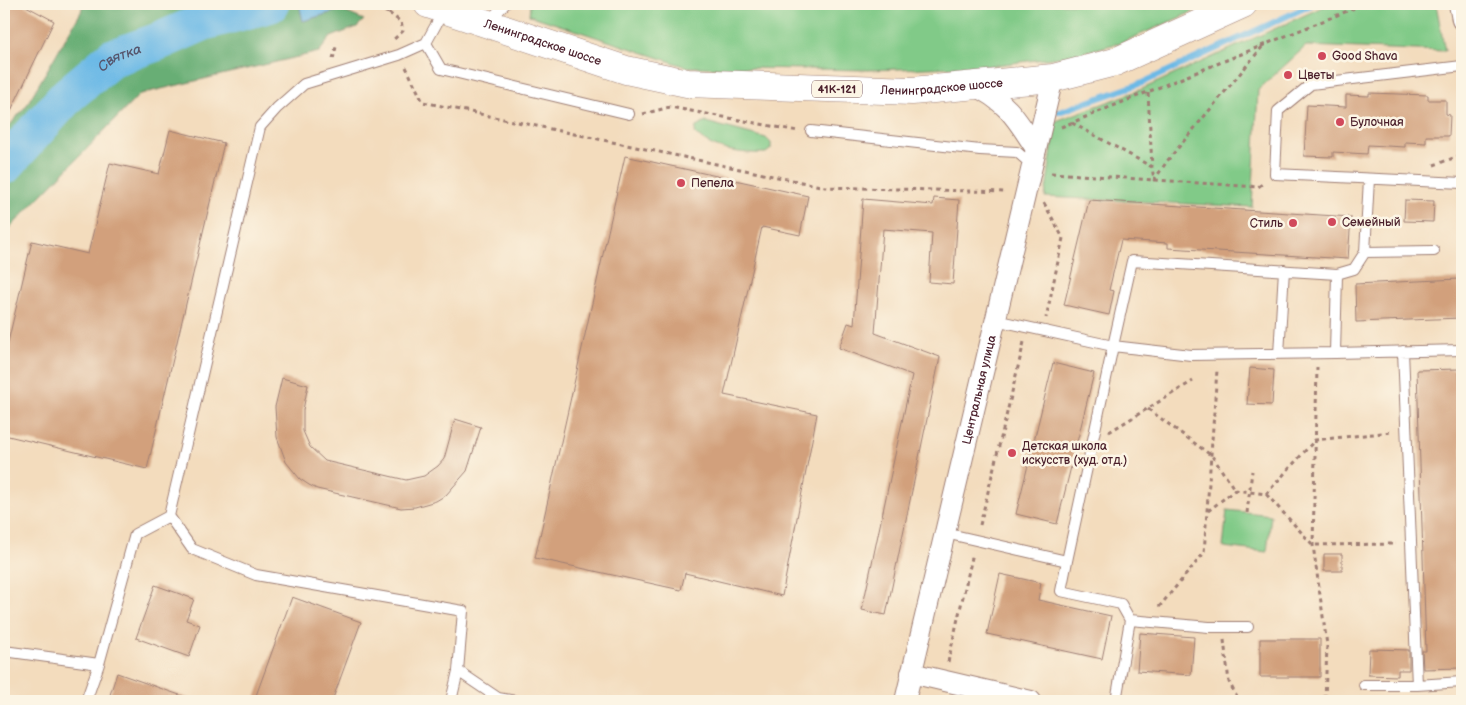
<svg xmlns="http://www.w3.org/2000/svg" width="1466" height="705" font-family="'Balsamiq Sans',sans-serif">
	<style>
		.green { fill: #81ca88; stroke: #66745a }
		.forest { fill: #68ae74; stroke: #596650 }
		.water { fill: #6cb9e6; stroke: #5b6c88 }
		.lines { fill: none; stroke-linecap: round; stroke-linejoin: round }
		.stream { stroke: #6cb9e6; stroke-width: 6 }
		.river { stroke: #6cb9e6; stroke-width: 38 }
		.building { fill: #d2a07c }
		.service-casing { stroke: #9e7e74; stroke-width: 12 }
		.minor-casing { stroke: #9e7e74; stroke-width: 22 }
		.primary-casing { stroke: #9e7e74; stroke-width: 29 }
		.path { stroke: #9e7e74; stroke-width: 3; stroke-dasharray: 4 4; stroke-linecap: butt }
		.service { stroke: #fff; stroke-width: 10 }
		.minor { stroke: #fff; stroke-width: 20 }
		.primary { stroke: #fff; stroke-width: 28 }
		.path-bridge { stroke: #9e7e74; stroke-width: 3; stroke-dasharray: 4 4; stroke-linecap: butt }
		.poi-dot { fill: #d1495b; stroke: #fcf5e5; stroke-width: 2 }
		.labels { text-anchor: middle; stroke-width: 5; stroke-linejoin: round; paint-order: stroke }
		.shield { fill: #fcf5e5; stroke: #7f5f63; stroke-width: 1 }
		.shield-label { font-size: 11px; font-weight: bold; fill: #4a1f2b }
		.street-label { font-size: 12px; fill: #4a1f2b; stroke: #fcf5e5 }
		.poi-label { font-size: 12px; fill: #4a1f2b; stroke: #fcf5e5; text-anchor: start }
		.water-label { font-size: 14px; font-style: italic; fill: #56556c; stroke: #fcf5e5 }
	</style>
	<rect width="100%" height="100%" fill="#fcf5e5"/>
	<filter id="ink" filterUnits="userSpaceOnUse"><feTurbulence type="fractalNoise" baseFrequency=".02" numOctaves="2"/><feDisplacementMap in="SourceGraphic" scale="10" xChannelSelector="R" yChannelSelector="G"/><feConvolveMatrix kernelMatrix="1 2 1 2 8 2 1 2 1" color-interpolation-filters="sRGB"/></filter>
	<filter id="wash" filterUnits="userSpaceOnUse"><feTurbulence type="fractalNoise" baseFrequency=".0096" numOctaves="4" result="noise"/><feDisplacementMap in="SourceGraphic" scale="20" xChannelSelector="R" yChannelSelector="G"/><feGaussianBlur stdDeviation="1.12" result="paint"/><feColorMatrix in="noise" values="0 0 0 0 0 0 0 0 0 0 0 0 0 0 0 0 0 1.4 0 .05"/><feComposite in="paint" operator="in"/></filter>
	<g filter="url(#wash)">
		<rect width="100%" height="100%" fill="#f3dcbd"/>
		<!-- green -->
		<path class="green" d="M530,4h681l-88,38 -54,14 -81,10 -120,4 -181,-3 -158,-52z
			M1329,4h107l9,47 -139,-5 -48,44 -6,117 -207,-10 11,-76 84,-31z
			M706,122l60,16 5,5v6l-5,4c-23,1 -55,-2 -71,-20l1,-6z
			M1227,510l44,5 -4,37 -44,-5z"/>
		<!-- forest -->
		<path class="forest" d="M83,4h216l4,17 37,-11 24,10 -7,7 -26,10 -12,15 -179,42 -136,140v-102l22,-26 55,-94z"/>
		<!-- water -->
		<path class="water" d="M299,4h46l-5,6 -37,11z"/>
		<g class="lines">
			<!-- stream -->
			<path class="stream" d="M1059,112l83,-29 171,-79"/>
			<!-- river -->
			<path class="river" id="s1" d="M4,166l64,-71 44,-37 48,-17 43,-19 67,-18"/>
		</g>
		<g id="blocks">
			<!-- building -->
			<path class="building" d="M4,4h18l32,17 -50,104z
				M1369,93l59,2v5h18v14l4,1 -1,21h-23v7l-21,-1v5l-37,-2 -1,9 -34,-2v5l-29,-1 3,-51 39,2v-12l23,1z
				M170,130l54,13 -77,326 -143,-34v-76l28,-118 56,13 22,-91 49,11z
				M625,156l183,40 -8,39 -38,-8 -38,168 93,19 -35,182 -97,-23 -4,17 -146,-32z
				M934,198l25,2 -6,84 -24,-2 3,-49 -49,-4 -8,104 65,24 -54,258 -24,-5 50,-235 -73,-27 9,-25 6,2 9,-126 70,6z
				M1089,200l262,17 -3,42 -180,-11v-5l-47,-3 -12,50 5,1 -5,24 -45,-10z
				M1405,200l29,1 -1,21 -29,-1z
				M1459,279l2,39 -105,4 -1,-38z
				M1053,363l41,10 -37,151 -41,-10z
				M1250,368l24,2 -2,35 -25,-1z
				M1459,369l3,83v216l-39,1 -1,-18h4l-9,-281z
				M282,378l26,7 -5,25v21l7,16 15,14 81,19 18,-4 14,-10 6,-7 11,-40 26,8 -14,44 -21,24 -10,6 -21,6 -14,1 -84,-19 -8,-4 -9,-6 -14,-17 -9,-25 -2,-30z
				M1324,554h18v17h-18z
				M1000,574l41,9 -3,17 73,16 -9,43 -115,-25z
				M155,585l39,14 -8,21 14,5 -11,32 -53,-19z
				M292,597l69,25 -29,79h-78z
				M1140,633l54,4 -3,38 -54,-4z
				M1260,639h60v38h-60z
				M1369,649l40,1v20h-11v6l-30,-1z
				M117,673l74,26 -1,2h-82z"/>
		</g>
	</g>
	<g filter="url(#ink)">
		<use href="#blocks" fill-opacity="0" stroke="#9e7e74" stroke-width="1"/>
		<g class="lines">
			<!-- service casing -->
			<g class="service-casing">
				<path id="service" d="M444,10l-18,33 -27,12 -95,29 -27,24 -17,19 -91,389 23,33 64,26 207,36 -5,60 40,27 18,3
					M489,21l16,-17
					M426,43l15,26 188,45
					M1462,66l-151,18 -33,27 -3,63 187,9
					M811,131l169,19 37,2 15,13
					M1365,252l69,-1
					M1337,274l-2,79 127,-3
					M995,320l118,26 19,-85 205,13 17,-5 11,-17 4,-73
					M1279,354l5,-84
					M945,533l122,28 46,-215 78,9 144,-2
					M1067,561l-6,30 60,13 9,16 -14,81
					M1130,620l79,7h39
					M4,651l95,13 36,-130 34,-18
					M1364,685h53l-14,-334
					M1417,685l45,-3
					M86,701l13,-37
					M451,701l7,-30"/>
			</g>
			<!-- minor casing -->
			<g class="minor-casing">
				<g id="minor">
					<path d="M1459,4l3,16"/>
					<path d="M972,85c34,15 45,34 64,64"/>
					<path d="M911,673l120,28"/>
					<path id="s2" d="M905,701l148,-623"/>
				</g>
			</g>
			<!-- primary casing -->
			<g class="primary-casing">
				<g id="primary">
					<path id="s3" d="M428,4l198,66 61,13 225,8 141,-13 62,-16 128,-58"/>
				</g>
			</g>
			<!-- path -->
			<path class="path" d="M374,11l2,-7
				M389,13l12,9 2,9 -10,9
				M333,59l3,-12
				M406,67l17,35 402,85 181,5
				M1148,93l4,73
				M643,114l27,-7 128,24
				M1072,123l80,44 2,13 14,-20 95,-114
				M1061,127l304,-123
				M1434,165l25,-9
				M1051,173l207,14 7,-5
				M1044,203l19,35 -17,80
				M1317,367l-4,178 14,100 -2,56
				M1148,409l64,47 23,34 31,4 47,51 83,-1
				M1109,432l84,-51
				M1266,494l49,-54 77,-8
				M1208,511l27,-21
				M1247,513l5,-42
				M980,525l44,-183
				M1159,607l45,-54 13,-183
				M1224,640l5,42 10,19
				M948,662l25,-109"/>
			<!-- service -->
			<use href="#service" class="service"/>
			<!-- minor -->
			<use href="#minor" class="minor"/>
			<!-- primary -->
			<use href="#primary" class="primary"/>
			<!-- path-bridge -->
			<path class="path-bridge" d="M362,4l27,9"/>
		</g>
	</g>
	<!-- markers -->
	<g class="poi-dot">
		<circle cx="1322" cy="56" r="5"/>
		<circle cx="1288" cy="75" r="5"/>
		<circle cx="1340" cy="122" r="5"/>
		<circle cx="681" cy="183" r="5"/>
		<circle cx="1332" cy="222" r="5"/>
		<circle cx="1293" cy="223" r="5"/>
		<circle cx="1012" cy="453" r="5"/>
	</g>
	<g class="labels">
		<!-- shield labels -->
		<rect class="shield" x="812" y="80.5" width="50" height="17" rx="4"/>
		<g class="shield-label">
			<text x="837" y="93">41К-121</text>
		</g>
		<!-- street labels -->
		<g class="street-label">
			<text dy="4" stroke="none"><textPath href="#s3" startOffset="121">Ленинградское шоссе</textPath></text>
			<text dy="4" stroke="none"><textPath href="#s3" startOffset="526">Ленинградское шоссе</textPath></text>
			<text dy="4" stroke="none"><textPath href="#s2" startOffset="320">Центральная улица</textPath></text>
		</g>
		<!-- poi labels -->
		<g class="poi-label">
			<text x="1332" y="60">Good Shava</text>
			<text x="1298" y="79">Цветы</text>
			<text x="1350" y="126">Булочная</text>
			<text x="691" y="187">Пепела</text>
			<text x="1342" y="226">Семейный</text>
			<text x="1283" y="227" text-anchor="end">Стиль</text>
			<text x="1022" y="450">Детская школа<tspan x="1022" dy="14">искусств (худ. отд.)</tspan></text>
		</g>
		<!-- water labels -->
		<g class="water-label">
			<text dy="5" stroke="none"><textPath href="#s1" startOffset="160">Святка</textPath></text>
		</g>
	</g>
	<!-- margin -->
	<rect width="1466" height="705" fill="none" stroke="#fcf5e5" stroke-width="20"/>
</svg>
